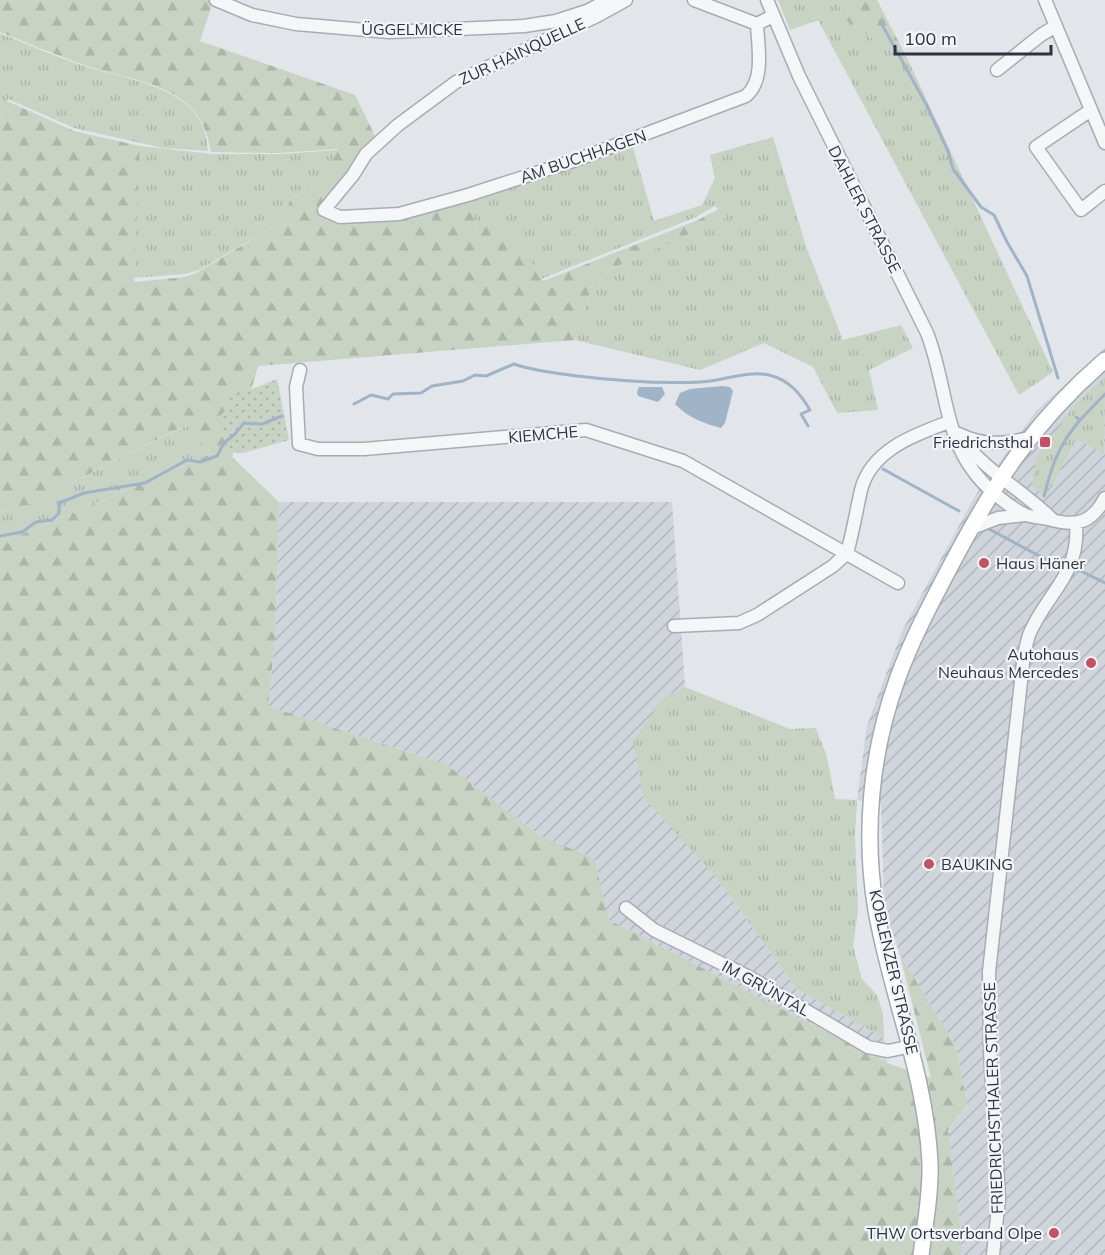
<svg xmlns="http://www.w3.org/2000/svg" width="1105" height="1255" font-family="Mulish,sans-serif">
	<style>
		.industrial { fill: url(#industrial-furrows) }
		.grass { fill: url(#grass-tufts) }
		.forest { fill: url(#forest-firs) }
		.park { fill: url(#park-dots) }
		.water { fill: #a0b4c7 }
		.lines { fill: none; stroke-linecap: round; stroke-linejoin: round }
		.stream { stroke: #a0b4c7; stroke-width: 3 }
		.minor-casing { stroke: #a7acb4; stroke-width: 15 }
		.major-casing { stroke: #a2aab4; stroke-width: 18 }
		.minor { stroke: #f5f6f8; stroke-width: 12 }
		.major { stroke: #fff; stroke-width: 15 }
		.poi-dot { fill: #c55166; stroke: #f2f4f7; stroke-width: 2 }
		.labels { text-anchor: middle; stroke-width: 4.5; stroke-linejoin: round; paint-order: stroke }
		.street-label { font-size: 16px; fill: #2b3440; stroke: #f2f4f7 }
		.poi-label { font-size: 16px; fill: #2b3440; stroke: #f2f4f7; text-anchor: end }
	</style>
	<defs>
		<pattern id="industrial-furrows" width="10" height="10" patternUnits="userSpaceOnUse" patternTransform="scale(1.5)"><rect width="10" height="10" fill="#d0d5db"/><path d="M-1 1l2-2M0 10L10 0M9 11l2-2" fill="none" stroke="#b3b7bd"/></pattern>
		<pattern id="grass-tufts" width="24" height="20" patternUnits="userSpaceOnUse" patternTransform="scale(1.5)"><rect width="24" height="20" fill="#c8d3c4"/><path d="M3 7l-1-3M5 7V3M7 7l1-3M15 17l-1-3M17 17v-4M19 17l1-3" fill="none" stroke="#acb6a9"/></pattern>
		<pattern id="forest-firs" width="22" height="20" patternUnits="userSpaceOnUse" patternTransform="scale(1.5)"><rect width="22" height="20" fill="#c8d3c4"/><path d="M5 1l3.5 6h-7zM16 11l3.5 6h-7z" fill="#acb6a9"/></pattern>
		<pattern id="park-dots" width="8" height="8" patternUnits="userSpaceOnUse" patternTransform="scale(1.5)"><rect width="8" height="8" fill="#c8d3c4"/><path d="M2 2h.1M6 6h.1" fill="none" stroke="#acb6a9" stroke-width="1.8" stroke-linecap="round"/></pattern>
	</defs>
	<rect width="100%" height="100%" fill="#e2e5ea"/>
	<!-- industrial -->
	<path class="industrial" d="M1105,348v907h-144v-21l-13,-104 19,-26 -11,-58 -56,-91 -16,-49 -3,-102 -24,-4 10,-75 36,-96 72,-133 61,-85z
		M279,502h393l13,185 -22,11 51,176 83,115 87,49 3,25 -278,-143 -15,-61 -52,-22 -95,-72 -179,-59 7,-68z"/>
	<!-- grass -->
	<path class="grass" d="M778,0h60l5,18 67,46 143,308 -34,23 -201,-375 -28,10z
		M0,33c27,11 54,23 81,32 48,16 125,21 127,86l-45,-3 -89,-20 -66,-29 -8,19z
		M773,137l34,112 36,91 58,-15 12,23 -44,22 9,40 -41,3 -24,-46 -49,-24 -64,27 -125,-30 20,-64 131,-59 -11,-11 -21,12 -153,61 -64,-51 -9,-28 164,-56 22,77 48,-16 13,-27 -5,-23z
		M140,146l72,8h67l59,-4 -18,36 -29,11 -8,24 -84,49 -15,4 -51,4z
		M1105,377l-1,77 -28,-15 -30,59 -14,-13 4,-26 38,-53z
		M187,425l24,29 -211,90v-33l21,-3z
		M685,687l105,42 26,-1 11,29 8,42 22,1 -2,34 3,77 -5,35 9,33 15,16 6,19 1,24 -87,-49 -81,-112 -73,-80 -10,-56 30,-43z"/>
	<!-- forest -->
	<path class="forest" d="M0,0h209l4,2 -13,39 155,54 23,47 -55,69 17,7 128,-18 9,28 27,-8 39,61 155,-61 21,-11 8,8 -132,59 -20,64 -317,26 -26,91 47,45 -4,136 -7,68 179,59 95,72 52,21 15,62 278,143 44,15 -31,-123 56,91 11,58 -19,26 13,104v21h-961v-711l211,-90 -25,-29 -165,83 -21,3v-393l7,-17 67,30 66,15 -6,136 51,-5 11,-4 87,-52 8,-24 29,-11 18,-37 -59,4 -68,-1c-10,-70 -76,-69 -130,-88 -27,-10 -54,-21 -81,-32z
		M838,0h39l33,64 -67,-46z"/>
	<!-- park -->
	<path class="park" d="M277,379l12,61 -46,13 -11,-1 -11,-22 -2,-13 10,-10 1,-9z"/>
	<!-- water -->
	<path class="water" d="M722,386l8,1 3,4 -8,32 -4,5c-16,-4 -34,-11 -46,-24l5,-11 10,-4z
		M639,387h23l3,7 -7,8 -20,-6 -1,-4z"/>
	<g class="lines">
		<!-- stream -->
		<path class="stream" d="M880,21l47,85 21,45 5,18 28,38 13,8 13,27 20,34 31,102
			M354,404l17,-9 17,4 5,-5 28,-1 11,-7 31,-5 12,-6 11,1 28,-12c20,7 41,9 63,12 41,5 83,8 124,6 23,-1 46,-12 68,-7 20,5 31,18 41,35l-9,4 7,12
			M1080,420l25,-26
			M883,469l76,42
			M1044,496c8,-32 15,-51 36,-76l-4,-3
			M989,529l71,38
			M0,536l22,-4 14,-10 16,-2 7,-7v-10l25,-10 61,-10 42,-23 13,2 17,-6 7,-13 11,-9 9,-11 18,1 20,-8
			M1079,570l26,13"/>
		<!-- minor casing -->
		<g class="minor-casing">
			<path id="minor" d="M216,0l36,15 44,9 93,8 135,-6 32,-5 31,-10 21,-11
				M626,0l-29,16 -141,66 -58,43 -32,29 -13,21 -29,35 16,7 59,-3 69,-19 108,-35 170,-64c19,-16 12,-49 11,-72l16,-8
				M694,0l63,24
				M767,0l32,76 128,257c23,59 14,116 68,161 10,8 19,16 31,21 8,3 18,2 26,5 26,7 40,2 53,-22
				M1045,0l60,143
				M997,70l44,-35 15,-9
				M1091,110l-55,37 45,63 24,-19
				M300,370l-4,17 3,57 19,5h46l222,-19 97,31 215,122
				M959,434c24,12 44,10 70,4
				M958,435c28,37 62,53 94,84
				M970,529l28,-11 27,-3
				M847,553c6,-21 9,-41 14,-63 10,-40 53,-55 88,-68
				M674,626l65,-3 18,-8 76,-49 14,-13
				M626,908l28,22 95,47 119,70 20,4 24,-5
				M993,1255l6,-57 -9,-148 -1,-78 34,-309c1,-9 3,-18 6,-28 17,-42 51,-59 47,-111"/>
		</g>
		<!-- major casing -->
		<g class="major-casing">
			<path id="major" d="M921,1255c4,-30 10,-62 9,-92 -4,-88 -39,-167 -54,-253 -13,-76 -5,-158 21,-230 14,-39 33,-75 52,-111 44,-84 83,-146 156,-209"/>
		</g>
		<!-- minor -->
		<use href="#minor" class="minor"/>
		<!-- major -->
		<use href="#major" class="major"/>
	</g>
	<!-- markers -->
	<g class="poi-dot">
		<rect x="1039" y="436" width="12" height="12" rx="3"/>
		<circle cx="984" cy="563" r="6"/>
		<circle cx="1091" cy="663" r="6"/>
		<circle cx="929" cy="864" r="6"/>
		<circle cx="1054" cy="1233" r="6"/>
	</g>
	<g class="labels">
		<!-- street labels -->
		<g class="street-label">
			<text x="412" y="35">ÜGGELMICKE</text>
			<text transform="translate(522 51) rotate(-25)" y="6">ZUR HAINQUELLE</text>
			<text transform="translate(583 156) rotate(-19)" y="6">AM BUCHHAGEN</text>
			<text transform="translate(865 209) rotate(63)" y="6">DAHLER STRASSE</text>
			<text transform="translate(543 434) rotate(-5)" y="6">KIEMCHE</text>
			<text transform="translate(894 972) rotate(77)" y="6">KOBLENZER STRASSE</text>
			<text transform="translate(766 988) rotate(29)" y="6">IM GRÜNTAL</text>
			<text transform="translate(993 1098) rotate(-92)" y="6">FRIEDRICHSTHALER STRASSE</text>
		</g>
		<!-- poi labels -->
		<g class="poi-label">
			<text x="1033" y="448">Friedrichsthal</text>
			<text x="996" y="569" text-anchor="start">Haus Häner</text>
			<text x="1079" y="660">Autohaus<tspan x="1079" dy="18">Neuhaus Mercedes</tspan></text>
			<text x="941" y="870" text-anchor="start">BAUKING</text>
			<text x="1042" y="1239">THW Ortsverband Olpe</text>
		</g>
	</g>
	<!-- scale -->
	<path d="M895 45v9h156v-9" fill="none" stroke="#2b3440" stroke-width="3"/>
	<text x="904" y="45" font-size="18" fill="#2b3440" stroke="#f2f4f7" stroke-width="4.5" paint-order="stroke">100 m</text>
</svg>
